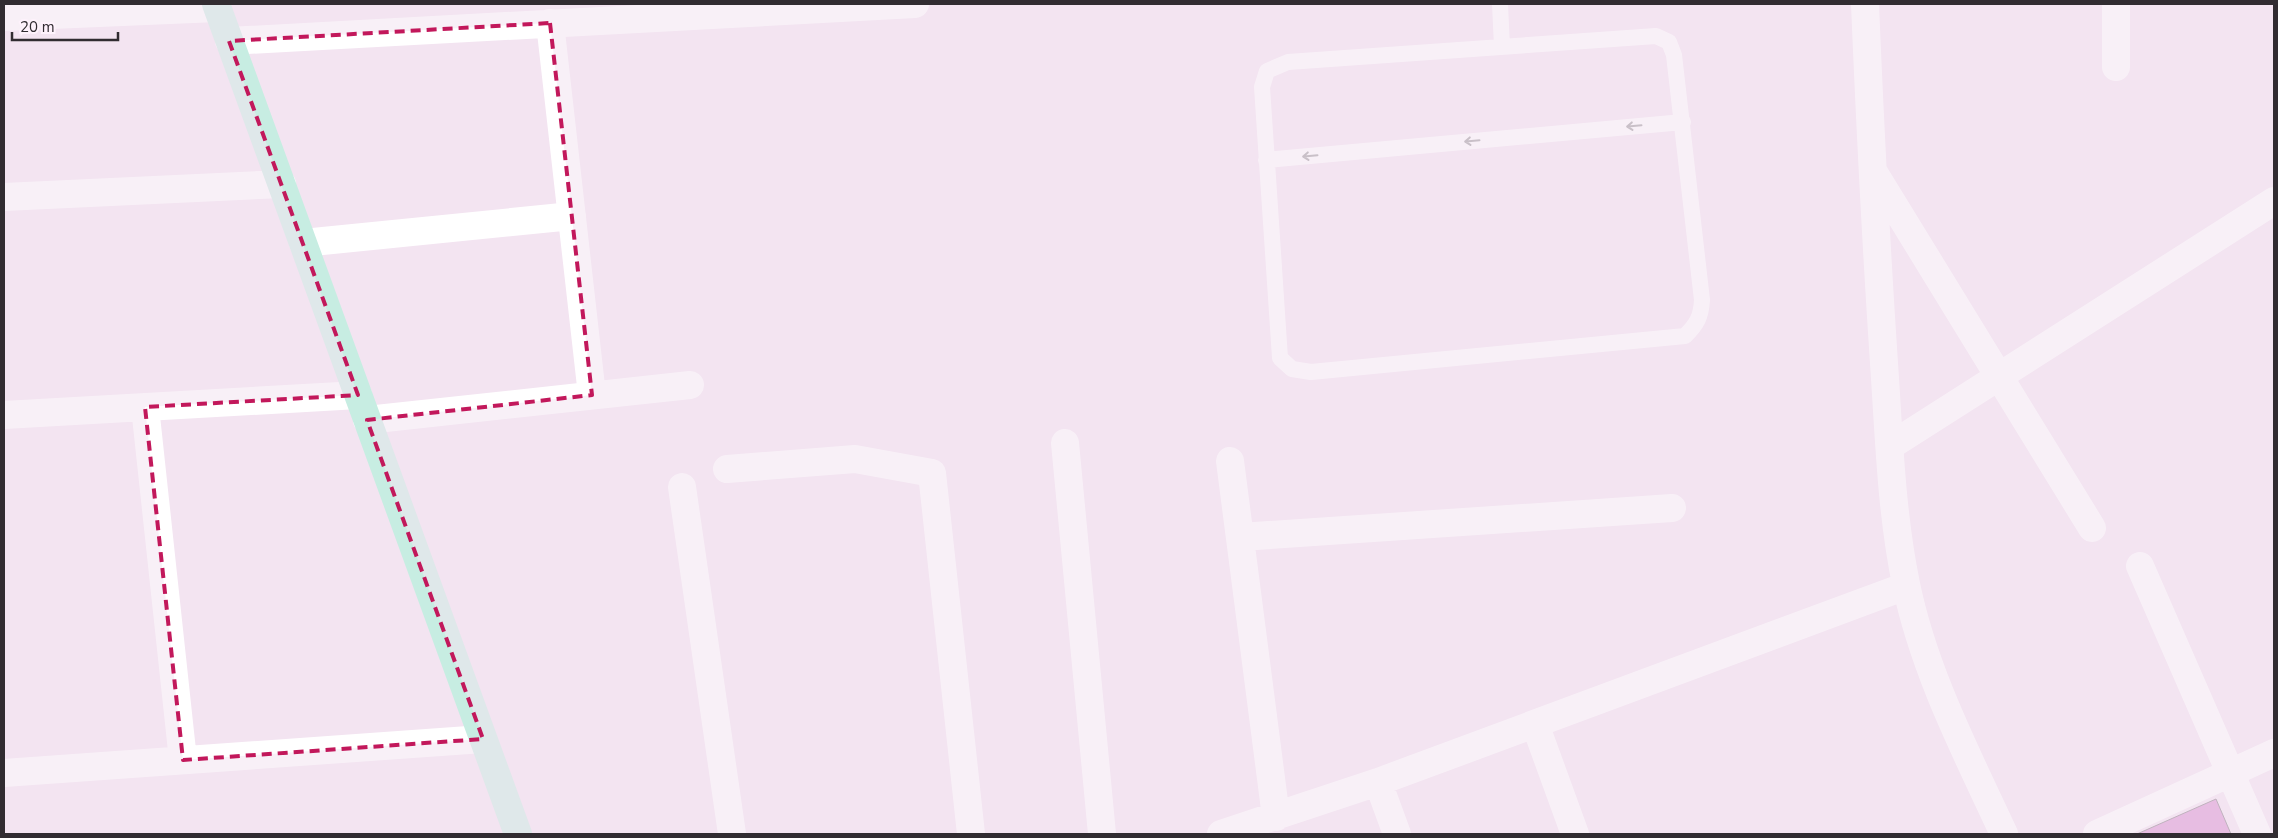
<svg xmlns="http://www.w3.org/2000/svg" width="2278" height="838" font-family="'Nunito Sans',sans-serif">
	<style>
		.building { fill: #d98ed1; stroke: #827580 }
		.lines { fill: none; stroke-linecap: round; stroke-linejoin: round }
		.service { stroke: #fff; stroke-width: 16 }
		.minor { stroke: #fff; stroke-width: 28 }
		.secondary { stroke: #c7ede2; stroke-width: 28 }
		.oneway { stroke: #989698 }
		.marked { fill: none; stroke: #c2185b; stroke-width: 4; stroke-dasharray: 10 6; stroke-linejoin: round }
	</style>
	<rect width="100%" height="100%" fill="#f3e4f1"/>
	<!-- building -->
	<path class="building" d="M2216,799l15,35h-94z"/>
	<g class="lines">
		<!-- service -->
		<path class="service" d="M1500,4l2,43
			M1656,36l13,6 5,13 28,245c-1,17 -5,24 -17,36l-374,36 -19,-3 -12,-11 -18,-271 5,-16 21,-9z
			M1266,160l417,-38"/>
		<!-- minor -->
		<path class="minor" d="M1865,4c5,120 11,239 19,359 5,73 7,148 22,221 18,88 61,170 98,250
			M2116,4v63
			M4,17l213,-9
			M550,23l42,372
			M229,41l686,-37
			M1873,171l219,357
			M4,197l278,-13
			M303,243l269,-27
			M145,407l38,353
			M4,415l354,-20
			M367,420l323,-35
			M1065,443l37,391
			M1890,446l384,-245
			M1230,461l46,356
			M727,469l128,-10 77,14 39,361
			M682,487l50,347
			M1240,537l432,-29
			M2140,566l117,268
			M1535,724l40,110
			M4,773l479,-34
			M1378,782l19,52
			M1221,834l157,-52 528,-196
			M2097,834l177,-81"/>
		<!-- secondary -->
		<path class="secondary" d="M216,4l302,830"/>
	</g>
	<!-- one-way arrows -->
	<defs><path id="oneway-shaft" d="M-6 0H5M1.5-3L5.5 0L1.5 3" fill="none" stroke-width="1.6" stroke-linecap="round" stroke-linejoin="round" transform="scale(1.25)"/></defs>
	<g class="oneway">
		<use href="#oneway-shaft" transform="translate(1634 126) rotate(175)"/>
		<use href="#oneway-shaft" transform="translate(1472 141) rotate(175)"/>
		<use href="#oneway-shaft" transform="translate(1310 156) rotate(175)"/>
	</g>
	<!-- marked area -->
	<path d="M0 0H2278V838H0ZM550,23l42,372 -225,25 116,319 -300,21 -38,-353 213,-12 -129,-354z" fill="#f3e4f1" fill-opacity=".55" fill-rule="evenodd"/>
	<path class="marked" d="M550,23l42,372 -225,25 116,319 -300,21 -38,-353 213,-12 -129,-354z"/>
	<!-- border -->
	<rect width="2278" height="838" fill="none" stroke="#312c31" stroke-width="10"/>
	<!-- scale -->
	<path d="M12 32v8h106v-8" fill="none" stroke="#312c31" stroke-width="2.5"/>
	<text x="20" y="32" font-size="15" fill="#312c31" stroke="#fef2fc" stroke-width="4" paint-order="stroke">20 m</text>
</svg>
